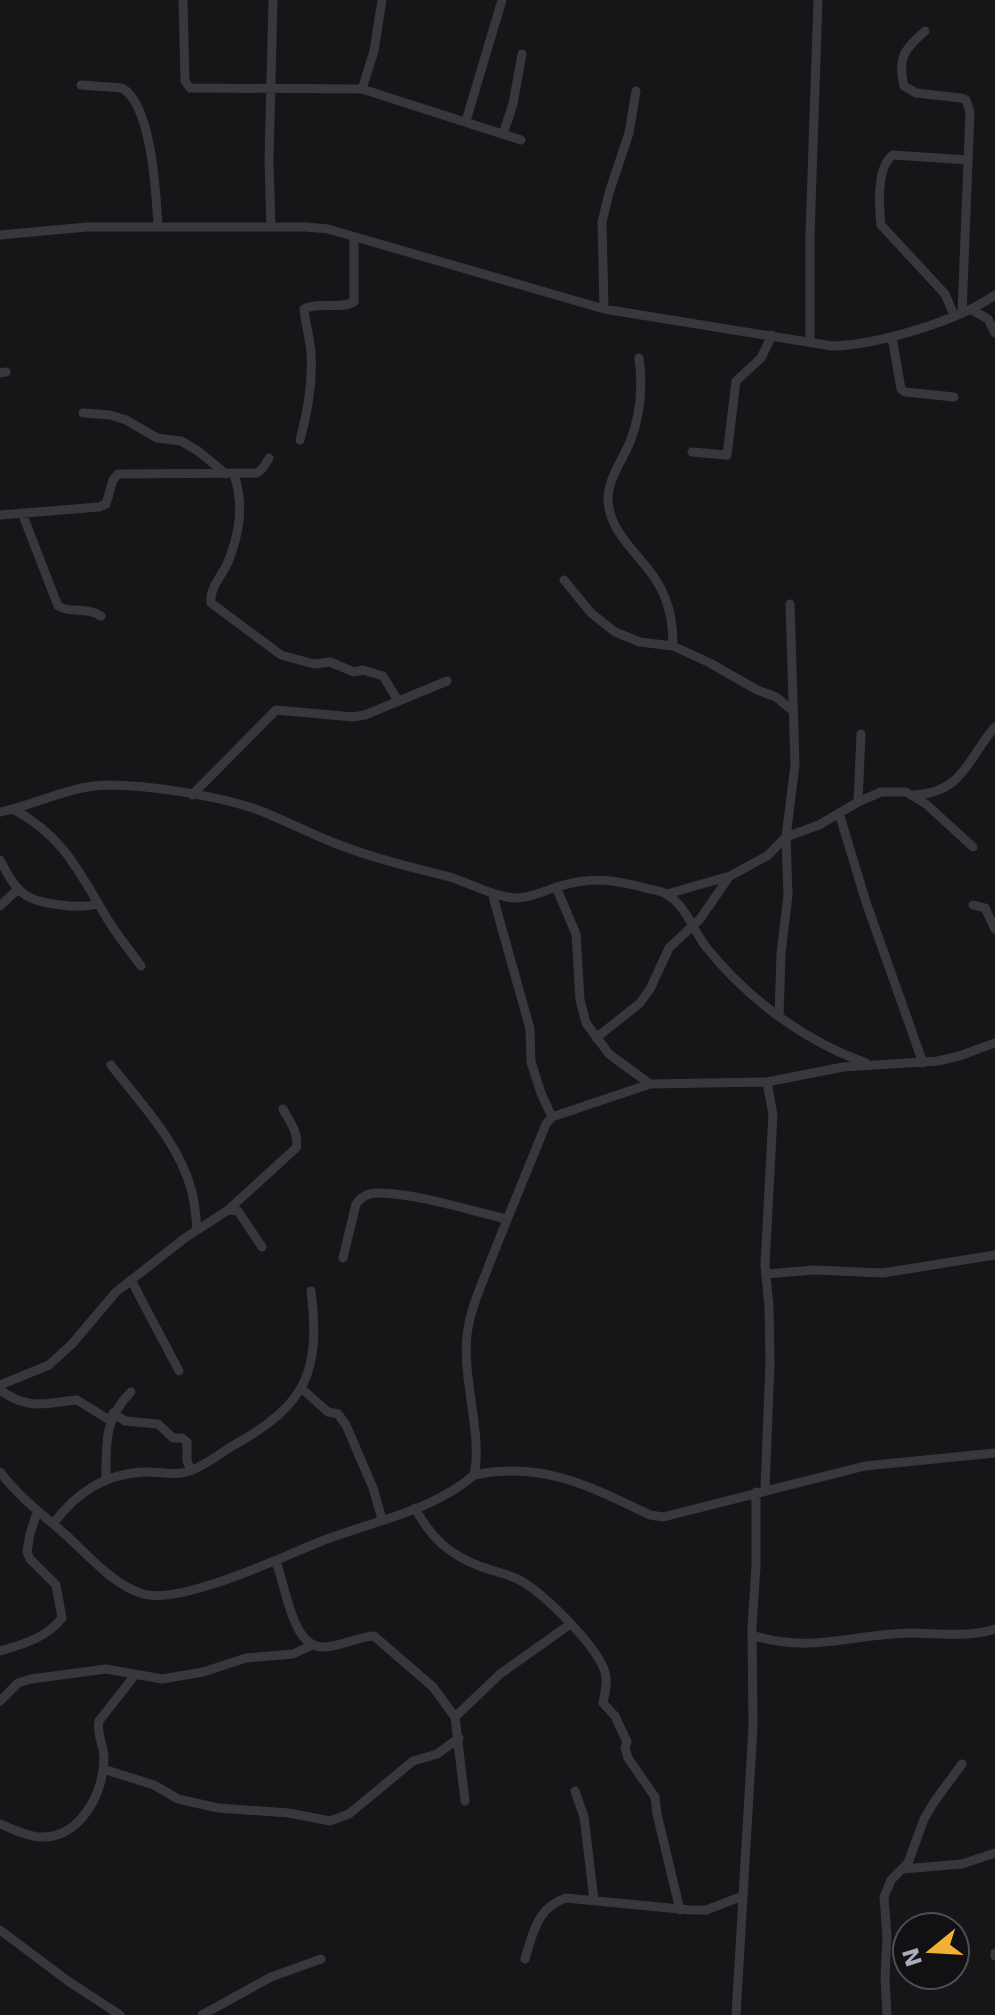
<svg xmlns="http://www.w3.org/2000/svg" width="995" height="2015" font-family="'DejaVu Sans',sans-serif">
	<style>
		.lines { fill: none; stroke-linecap: round; stroke-linejoin: round }
		.minor { stroke: #37383d; stroke-width: 9 }
	</style>
	<rect width="100%" height="100%" fill="#161618"/>
	<g class="lines">
		<!-- minor -->
		<path class="minor" d="M183,0l2,81 5,7 172,1 159,51
			M925,31c-20,18 -28,26 -21,55l12,7 45,5 5,2 4,12 -8,201
			M81,85l41,3c30,17 34,106 36,138
			M362,89l12,-38 8,-51
			M466,121l36,-121
			M503,134l10,-30 9,-50
			M271,227l-2,-66 4,-161
			M0,235l87,-8h219l22,2 276,80 228,37c45,-1 126,-25 163,-51
			M604,309l-2,-87 7,-29 20,-60 7,-42
			M972,310l16,9 7,14
			M954,315l-9,-21 -64,-69c-2,-19 -5,-58 12,-70l75,5
			M892,337l9,52 4,3 49,5
			M810,341v-106l8,-235
			M639,358c4,28 1,58 -9,84 -8,19 -22,37 -22,57 1,33 29,53 46,78 15,22 19,44 19,69
			M0,373l6,-1
			M83,413l27,2 16,5 31,18 24,3 17,10 28,23
			M300,440c8,-29 13,-57 11,-87 -1,-15 -6,-30 -7,-44 15,-8 35,1 50,-7v-63
			M692,452l35,3 9,-74 25,-23 11,-23
			M234,474c10,31 6,58 -6,88 -6,14 -19,26 -17,41l70,52 33,9 16,-2 24,10 9,-2 20,6 15,25
			M22,513l36,93c13,8 27,0 43,10
			M0,515l99,-8 7,-3 7,-24 5,-6 139,-1 6,-5 6,-10
			M564,580l27,33 24,19 25,10 33,4 37,17 47,27 19,7 17,14
			M192,795l84,-85 77,7 12,-2 82,-34
			M914,795c49,-2 54,-37 81,-68
			M858,802l3,-68
			M13,809c49,26 65,61 92,106 10,18 24,34 36,51
			M0,812c35,-7 69,-26 106,-27 43,0 115,11 155,26 28,11 55,26 84,36 34,13 69,21 105,30 19,6 37,16 57,20 18,4 36,-6 53,-11 32,-10 57,-6 89,3 5,1 12,2 17,5 19,10 27,36 40,53 41,51 98,94 160,116
			M839,813l27,89 57,161
			M0,860c17,32 23,41 61,45 13,2 25,2 37,-1
			M556,887l20,47 4,66 6,23 23,31 41,30
			M492,893l38,136 1,33 10,31 11,24
			M667,894l63,-18 37,-20 19,-19 33,-12 39,-23 23,-10h25l20,12 47,43
			M973,905l12,3 10,21
			M0,906l18,-17
			M779,1016l2,-62 7,-59 -2,-58 9,-72 -5,-161
			M596,1038l44,-35 10,-14 19,-41 31,-29 29,-42
			M111,1065c30,39 68,77 81,127 3,12 4,25 5,37
			M228,1210l68,-62c4,-14 -7,-27 -13,-39
			M343,1258l13,-54c5,-7 12,-11 21,-11 39,0 91,17 130,26
			M766,1274l48,-4 69,3 112,-18
			M131,1280l48,91
			M0,1385l49,-20 23,-21 44,-52 69,-54 43,-28 10,1 24,36
			M302,1389l26,23 10,2 8,11 27,63 9,31
			M0,1390c29,21 45,13 77,10l34,21
			M113,1413l12,8 33,3 15,14h9l5,4v19l4,9
			M0,1472c19,25 42,42 66,63 23,21 46,49 77,59 37,11 137,-36 174,-51 51,-21 115,-31 157,-68 9,-40 -12,-95 -7,-140 3,-26 15,-51 24,-75 18,-46 37,-91 55,-136l6,-7 98,-33 117,-2 76,-15 95,-6 21,-5 36,-13
			M474,1475c68,-14 116,11 176,40l13,2 202,-51 130,-13
			M106,1480c0,-36 -2,-62 25,-88
			M765,1489l5,-126 -1,-56 -4,-42 8,-150 -6,-33
			M415,1508c16,30 34,47 67,59 14,5 28,7 41,15 23,14 74,64 82,90 3,10 0,21 -2,31l12,13 12,26 -2,6 3,10 27,39 2,17 23,96
			M53,1524c23,-31 51,-50 91,-52 15,-1 28,4 43,0 16,-5 32,-18 47,-27 72,-40 87,-73 77,-154
			M276,1562c10,24 16,88 49,85 17,-1 32,-10 49,-11l59,51 22,30 10,84
			M752,1635c58,19 100,-1 158,-2 29,0 57,5 85,-4
			M0,1651c24,-7 46,-13 62,-33l-6,-33 -26,-26 -3,-7 3,-18 7,-22
			M0,1701l18,-18 13,-4 75,-10 56,10 41,-7 43,-14 47,-4 17,-8
			M455,1717l45,-43 69,-49
			M103,1769l51,16 24,14 40,9 71,5 41,8 19,-7 64,-53 24,-7 22,-16
			M575,1791l9,26 10,83
			M0,1824c13,5 28,13 41,13 40,1 63,-45 63,-79 0,-13 -8,-24 -5,-37l36,-46
			M903,1869l59,-5 33,-11
			M0,1930l68,51 52,34
			M995,1953v3
			M525,1959c8,-26 12,-52 41,-61l124,12h16l37,-14
			M202,2015l69,-38 50,-18
			M736,2015l17,-288 -1,-100 4,-60v-75
			M887,2015l-2,-37 2,-41 -3,-40 7,-17 17,-17 16,-44 10,-17 28,-38"/>
	</g>
	<!-- north arrow -->
	<g transform="translate(931 1951) rotate(252)"><circle r="38" fill="#111113" stroke="#4d4f55" stroke-width="2"/>
	<path d="M0-6L14 30L0 20L-14 30Z" fill="#f2b134"/>
	<text y="-12" font-size="22" font-weight="bold" text-anchor="middle" fill="#a8adb8">N</text>
	</g>
</svg>
